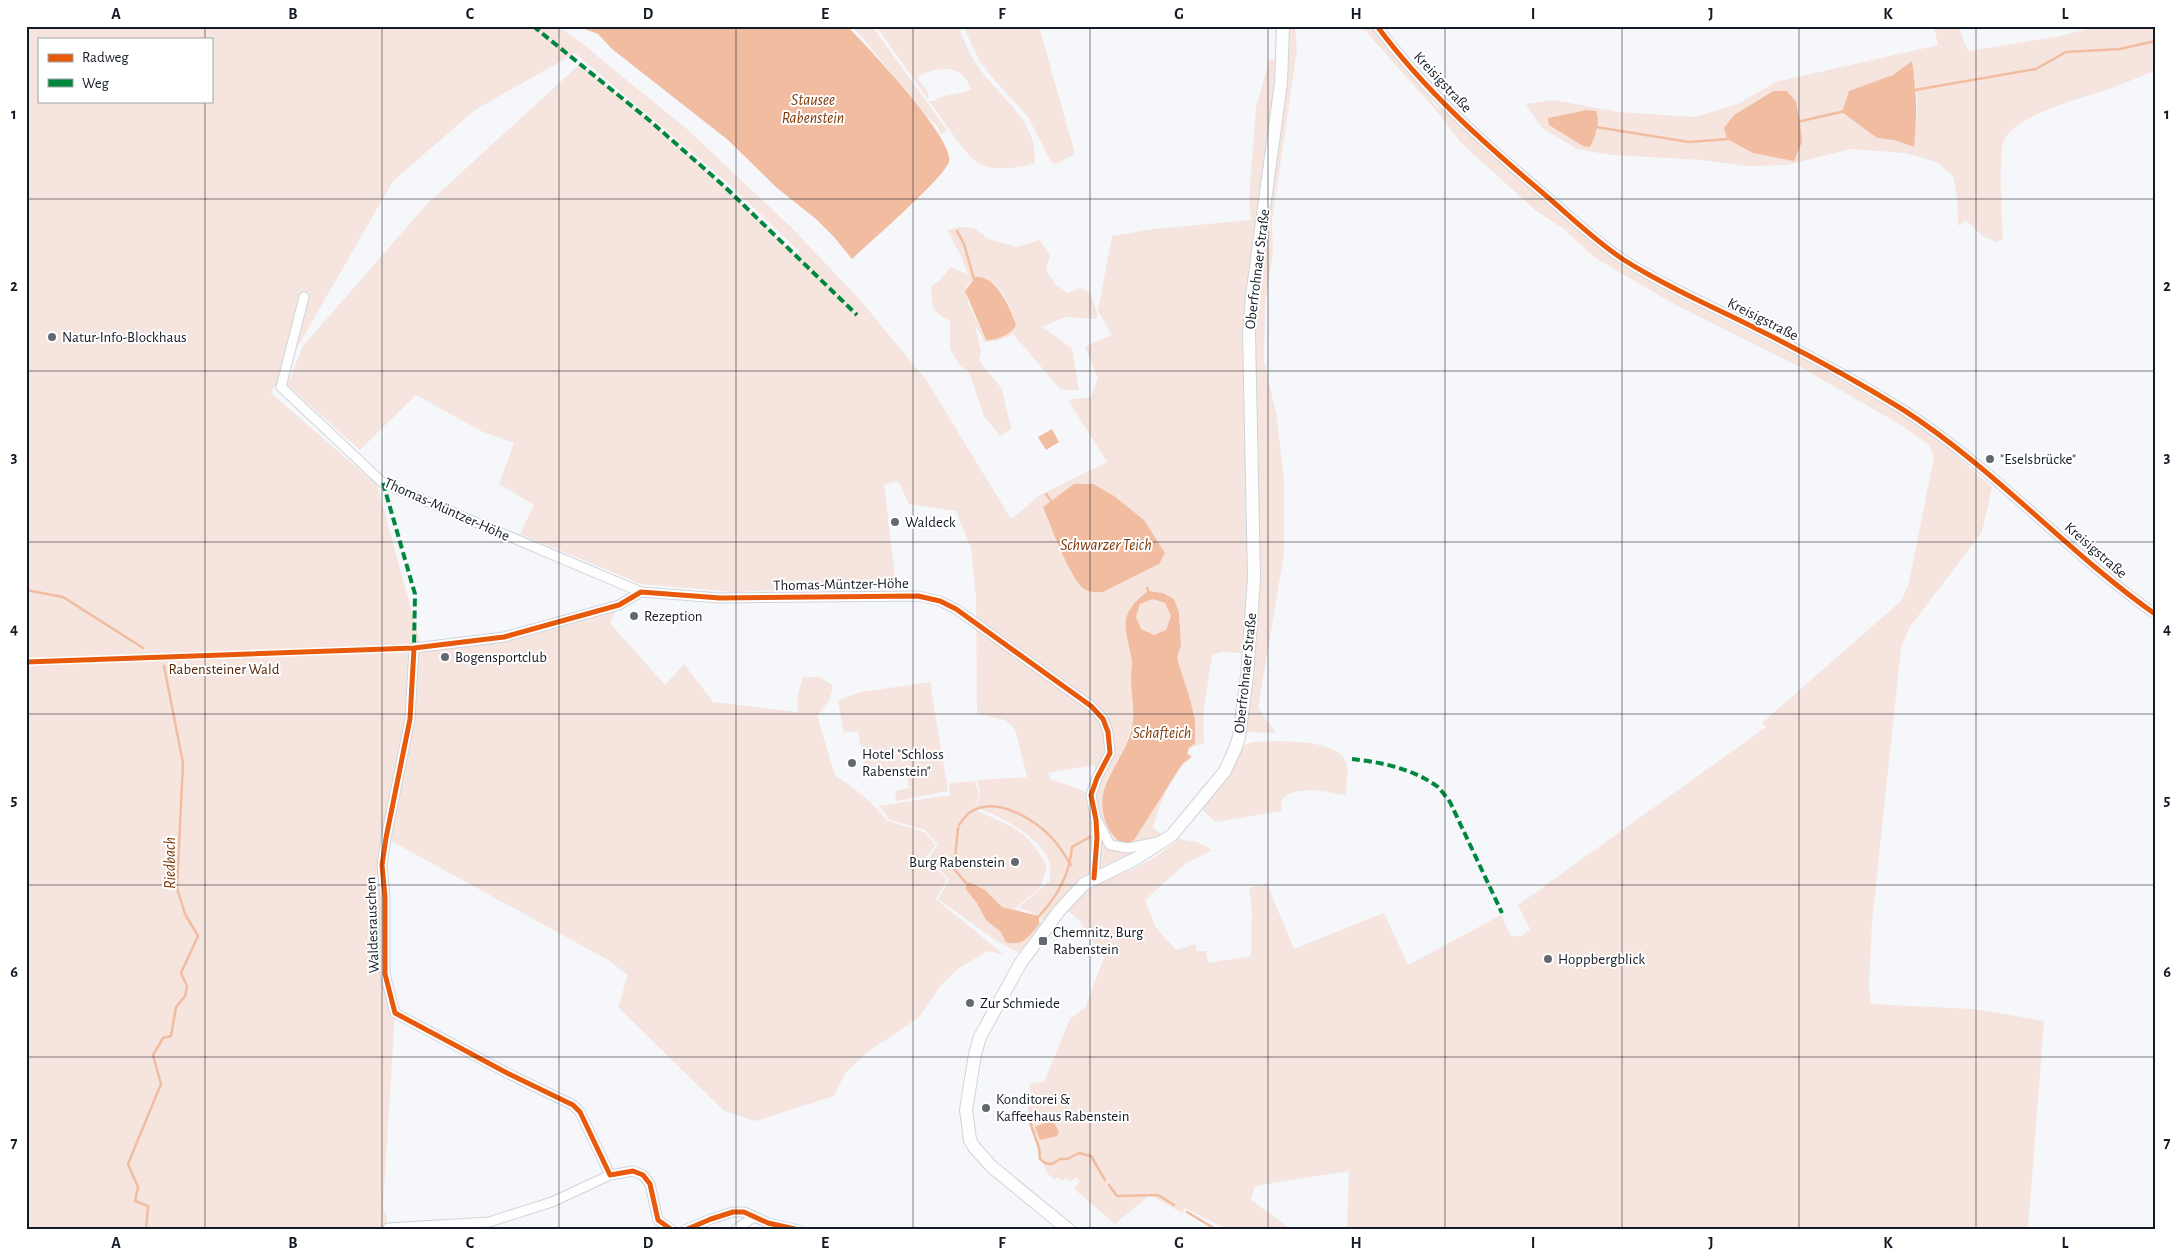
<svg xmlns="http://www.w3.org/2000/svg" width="2181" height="1256" font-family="'Alegreya Sans',sans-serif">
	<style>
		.green { fill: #f5e5de; fill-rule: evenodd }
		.water { fill: #f2bca1; fill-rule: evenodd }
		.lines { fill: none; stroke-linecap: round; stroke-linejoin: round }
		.stream { stroke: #f2bca1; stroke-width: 2.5 }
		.minor-casing { stroke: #cfd4db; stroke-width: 11 }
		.secondary-casing { stroke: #cfd4db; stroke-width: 14 }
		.minor { stroke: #fefefe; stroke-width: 9 }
		.secondary { stroke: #fefefe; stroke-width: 12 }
		.quiet { stroke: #00873e; stroke-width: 4; stroke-dasharray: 8 4; stroke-linecap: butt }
		.cycleway-casing { stroke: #fff; stroke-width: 8 }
		.cycleway { stroke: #e8590c; stroke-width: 5 }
		.grid { fill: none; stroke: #151b26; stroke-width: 1; stroke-opacity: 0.55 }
		.poi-dot { fill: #636871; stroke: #fff; stroke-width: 2 }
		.labels { text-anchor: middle; stroke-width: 4; stroke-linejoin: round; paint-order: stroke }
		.street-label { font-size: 15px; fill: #151b26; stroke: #fff }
		.poi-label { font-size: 15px; fill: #151b26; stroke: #fff; text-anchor: start }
		.park-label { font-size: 15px; fill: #572708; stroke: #fff }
		.water-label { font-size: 16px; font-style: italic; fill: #7c3706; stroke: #fff }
		.neatline { fill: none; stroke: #151b26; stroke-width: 2 }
		.grid-label { font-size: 16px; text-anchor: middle; font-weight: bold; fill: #151b26 }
	</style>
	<rect width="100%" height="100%" fill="#f5f7fb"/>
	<!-- green -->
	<path class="green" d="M26,26h530l18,11 114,93 105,99 68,72 66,80 84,138 29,-24 67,-33 -39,-62 23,-3 7,-19 -13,-31 27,-12 -14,-24 14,-75 42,-7 97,-9 -2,-21 7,-91 13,-48 18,-1v-33h8l2,24 -25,171 1,33 -8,49 -1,59 12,51 8,66v75l-26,154 18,25 -30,-1 7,-78 -31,-2 -10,3 -9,61 1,27 -15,5 -1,5 4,2 -1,4c-20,11 -31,47 -38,68l9,8 -26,18 -25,12 -66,57 -16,-11 -11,-3 32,-27c0,-5 1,-12 0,-16 -7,-29 -50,-48 -74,-58l4,-13 -3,-14 50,-3 -12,-48 -10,-9 -28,-6 -1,-116 -5,-50 -15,-37 -47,-7 -11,-23 -14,3 12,101 -163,7 -92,-8 -121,-50 14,-29 -35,-21 15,-41 -31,-11 -67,-37 -56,55 -73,-65 16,-39 123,-141 154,-141 69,56 75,66 73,70 3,-4 -70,-67 -155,-132 -100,57 -82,71 -122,212 106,92 45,164 65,-5 52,-11 46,-18 32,-8 -7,16 55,62 19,-21 29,38 84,10 1,-17 5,-18h16l14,8 -3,14 -13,17 18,59 29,21 24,25 36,11 12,13 -10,12 21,23 -11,19 68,56 -16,-4 -29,17 -18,17 -21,31 -23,17 -26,16 -26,24 -11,23 -79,25 -31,-10 -106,-104 10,-32 -20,-15 -222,-122 -1,136 10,39 -12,195 4,9v13h-361zM39,39h172v62h-172zM1065,492l94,72 -56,28 -19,-4c-19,-23 -30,-53 -41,-81zM1163,593l16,20 2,32 -4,13 13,41 -1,49 -2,6 4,2 -8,7 -49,76 -21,-2 -7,-12 5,-52 12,-19 10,-33 -2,-115zM1094,765l3,10 -8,18 -38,-14 -3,-6z
		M851,26h21l75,104 -6,5 -5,-11 -10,-8 -63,-78z
		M876,26h82c5,12 10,24 16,35 23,36 63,56 61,102 -15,5 -38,8 -54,2 -14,-6 -41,-50 -52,-64h5c9,-8 25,-5 37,-12 -8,-25 -33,-23 -52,-13l-1,3 10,13v7z
		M963,26h76l36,128 -19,10 -5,-2 -23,-45 -37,-41 -12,-16z
		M1361,26h11l58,71 5,9 9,4 136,121 40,31 46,29 138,68 95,53 36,25 57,50 -10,45 -73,96 -8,20 -29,274 -3,62 2,20 103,5 70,12 -16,209h-681l2,-59 -94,15 -4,14 41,30h-64l-43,-22 -3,5 -32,-18 -35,29 -41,-35 6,-8 -4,-4 -5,5 -6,-4 -3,3 -5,-4 -2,3 -8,-7 -20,-54 3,-36 14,-1 26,-63 15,-11 19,-50 -25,-38 -11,-9 22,-25 15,-9 26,-7 23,-12 25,-19 18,3 15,8 -27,14 -40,36 11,28 20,22 19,-6 2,7h9l2,12 43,-7 1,-46 -3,-22 18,-4 27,65 90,-36 24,52 93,-50 9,20 10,2 10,-8 -12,-24 248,-178 -4,-4 140,-123 7,-18 25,-125 -5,-12 -33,-23 -94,-54 -130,-65 -78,-46 -29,-27 -30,-20 -75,-68 -20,-27z
		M1934,26h24l10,25 92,-15 39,-10h24l1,3 31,-3v45c-15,6 -29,11 -43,17 -29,10 -93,25 -108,52 -6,11 -2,83 -1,99l-6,3 -15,-6 -16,-16 -8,6 -1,-30 -4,-20 -16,-14 -32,-9 -54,-4 -64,16 -42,1 -43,-6 -91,-5 -34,-6 -35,-21 -16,-24 27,-4 65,12 77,5 43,-13 38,-22 162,-37zM1911,62c9,27 6,57 2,85l-19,-7 -17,-2 -16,-12 32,-51zM1772,91h15l-40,15z
		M960,227l14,1 14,11 29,8 23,-7 10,16 -4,14 9,14 13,9 13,-5 10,6 7,22 -2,3 -31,-2 -23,10 30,21 7,42h-18l-48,-56 -16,7 -12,1 -10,-17 6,26 -2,10 23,28 9,40 -11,7 -16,-20 -15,-44 -9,-6 -10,-17v-28c-21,-12 -17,-12 -19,-35l7,-4 13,-15 17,8 -7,-19 -14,-26zM972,282c6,0 14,0 20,2 13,6 20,29 24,41 -4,9 -20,16 -30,15l-18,-38 -2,-15z
		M1135 617a18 18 0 1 1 36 0a18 18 0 1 1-36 0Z
		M930,682l18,109 -52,10 -1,-10 14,-3 -3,-19 -40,7 -8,-45 -14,2 -6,-33 24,-8z
		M1279,741c17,1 62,1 67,22 3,10 0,22 0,32 -20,-3 -48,-11 -64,4l-1,12 -65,11 -14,-12 26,-36 14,-27 9,-5z
		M975,781l4,13 -4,13 4,5c34,14 51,21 68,55l-7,21 -26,21 12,4 18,10 -25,30 -24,-13 -57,-41 11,-19 -20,-23 9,-12 -13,-15 -35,-10 -11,-14 71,-11 -1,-12z"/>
	<!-- water -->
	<path class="water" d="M577,26h270c19,19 109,114 102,136 -6,17 -80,81 -97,97l-18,-22 -18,-18 -39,-31 -49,-48 -116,-91 -14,-15z
		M1912,61c5,30 5,56 2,86l-20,-7 -17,-2 -35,-26 7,-21 44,-16z
		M1773,91h14l9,11 4,20 2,20 -8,19 -41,-8 -26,-14 -3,-11 10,-13z
		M1587,110l9,1c5,10 -1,26 -6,36l-7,-1 -34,-21 -1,-7z
		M976,277c20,-2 35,32 40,48 -4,9 -20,16 -30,15l-21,-49z
		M1052,429l7,13 -13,8 -8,-13z
		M1074,484h19l21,12 30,24 21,33 -6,11 -56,28c-7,0 -13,1 -19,-3 -14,-11 -34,-64 -41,-82z
		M1148,591l15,2 11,6 5,14 2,32 -4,13 13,41 5,21v23l-6,5 -2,6 4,2 -1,2 -7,5 -49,77 -7,4c-21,-5 -28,-35 -23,-54 8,-24 27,-44 29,-70 1,-15 -2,-29 -2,-43 0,-5 1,-10 1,-15 -5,-34 -17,-46 16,-71zM1153,599l12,4 6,13 -5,14 -12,5 -13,-6 -5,-12 4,-13z
		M969,882l16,8 17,17 37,9v8c-9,12 -16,23 -33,18l-5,-10 -15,-12 -9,-17 -12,-15z
		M1049,1121l5,2 5,9 -2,4 -17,4 -5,-13z"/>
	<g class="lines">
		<!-- stream -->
		<path class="stream" d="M1915,90l121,-21 30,-17 54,-3 35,-8
			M1797,122l48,-11
			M1596,127l93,15 39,-3
			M957,231l7,13 10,35
			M1046,494l5,7
			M1147,588l1,3
			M26,590l37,7 80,51
			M959,825c4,-5 7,-11 13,-14 26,-15 63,9 81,28 7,8 12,17 18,26
			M958,828l-4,41 13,15
			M1039,916c18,-19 31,-43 33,-69l18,-10
			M1029,1119l10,29 1,11 5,4 7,1 8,-5h7l12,-6 12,3 14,24
			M1109,1185l8,11 41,-1 16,10
			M1187,1212l30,18
			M146,1230l2,-24 -13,-5 3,-14 -10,-23 33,-80 -8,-29 10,-17 8,-2 5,-29 9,-11 2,-10 -6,-13 17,-37 -13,-22 -8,-26 6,-125 -19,-97"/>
		<!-- minor casing -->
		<g class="minor-casing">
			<path id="minor" d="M1377,26c47,64 107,117 167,168 26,22 51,47 80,66 41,26 87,46 131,68 50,25 100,52 147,81 92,59 164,142 253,205
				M304,297l-23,90 102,96 258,109
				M1098,822l12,23 18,3 30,-6
				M610,1175l-30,-63 -7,-7 -64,-31 -114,-61 -10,-39v-77l-3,-32 4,-27 24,-119 4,-71 90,-11 115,-32 22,-13 79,6 198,-2 22,5 16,8 135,97 12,13 5,13 2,21 -13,25 -6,17 5,25 1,18 -3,40
				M388,1228l101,-6 63,-20 58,-27 23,-4 10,4 7,9 8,36 14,10
				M685,1230l26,-11 22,-7h11l24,11 31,7
				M735,1230l19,-13"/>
		</g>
		<!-- secondary casing -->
		<g class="secondary-casing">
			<path id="secondary" d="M1069,1230l-77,-63 -18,-20 -4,-7 -4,-30 9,-56 5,-17 40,-73 39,-53 25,-27 53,-26 35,-23 53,-64 10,-22 4,-12 8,-61 7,-98 -5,-246 3,-36 29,-213 2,-57"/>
		</g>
		<!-- minor -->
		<use href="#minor" class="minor"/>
		<!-- secondary -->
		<use href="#secondary" class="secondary"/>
		<!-- quiet -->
		<path class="quiet" d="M533,26l116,94 75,66 133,129
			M383,483l32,111 -1,54h-3
			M1352,759c29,3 62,10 86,28 4,4 8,10 12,15l52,111"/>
		<!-- cycleway casing -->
		<g class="cycleway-casing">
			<path id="cycleway" d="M1377,26c47,64 107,117 167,168 26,22 51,47 80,66 41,26 87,46 131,68 50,25 100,52 147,81 92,59 164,142 253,205
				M414,648l-4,71 -24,119 -4,27 3,32v77l10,39 114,61 64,31 7,7 30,63 23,-4 10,4 7,9 8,36 14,10
				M26,662l388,-14 90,-11 115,-32 22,-13 79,6 198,-2 22,5 16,8 135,97 12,13 5,13 2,21 -13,25 -6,17 5,25 1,18 -3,40
				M685,1230l26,-11 22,-7h11l24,11 31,7"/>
		</g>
		<!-- cycleway -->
		<use href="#cycleway" class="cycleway"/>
	</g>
	<!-- grid -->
	<path class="grid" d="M205,26v13M382,26v1204M559,26v1204M736,26v1204M913,26v1204M1090,26v1204M1268,26v1204M1445,26v1204M1622,26v1204M1799,26v1204M1976,26v1204M205,101v1129M26,199h2129M26,371h2129M26,542h2129M26,714h2129M26,885h2129M26,1057h2129"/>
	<!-- markers -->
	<g class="poi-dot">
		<circle cx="52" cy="337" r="5"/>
		<circle cx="1990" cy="459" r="5"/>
		<circle cx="895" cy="522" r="5"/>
		<circle cx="634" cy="616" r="5"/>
		<circle cx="445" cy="657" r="5"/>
		<circle cx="852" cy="763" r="5"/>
		<circle cx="1015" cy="862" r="5"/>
		<rect x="1038" y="936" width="10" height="10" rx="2.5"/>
		<circle cx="1548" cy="959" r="5"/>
		<circle cx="970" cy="1003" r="5"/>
		<circle cx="986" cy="1108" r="5"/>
	</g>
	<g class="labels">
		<!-- street labels -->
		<g class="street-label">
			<text transform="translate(1443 82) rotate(47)" y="5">Kreisigstraße</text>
			<text transform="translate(1257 269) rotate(-83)" y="5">Oberfrohnaer Straße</text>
			<text transform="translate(1763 319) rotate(27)" y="5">Kreisigstraße</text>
			<text transform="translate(447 509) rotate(24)" y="5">Thomas-Müntzer-Höhe</text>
			<text transform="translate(2096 550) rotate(41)" y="5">Kreisigstraße</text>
			<text transform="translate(841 584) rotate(-1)" y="5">Thomas-Müntzer-Höhe</text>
			<text transform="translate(1245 673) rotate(-84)" y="5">Oberfrohnaer Straße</text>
			<text transform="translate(372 925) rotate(-92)" y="5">Waldesrauschen</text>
		</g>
		<!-- poi labels -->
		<g class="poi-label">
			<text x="62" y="342">Natur-Info-Blockhaus</text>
			<text x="2000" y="464">"Eselsbrücke"</text>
			<text x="905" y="527">Waldeck</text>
			<text x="644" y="621">Rezeption</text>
			<text x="455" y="662">Bogensportclub</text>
			<text x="862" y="759">Hotel "Schloss<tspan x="862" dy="17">Rabenstein"</tspan></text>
			<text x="1005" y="867" text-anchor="end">Burg Rabenstein</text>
			<text x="1053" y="937">Chemnitz, Burg<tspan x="1053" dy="17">Rabenstein</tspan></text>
			<text x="1558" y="964">Hoppbergblick</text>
			<text x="980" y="1008">Zur Schmiede</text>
			<text x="996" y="1104">Konditorei &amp;<tspan x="996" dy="17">Kaffeehaus Rabenstein</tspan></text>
		</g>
		<!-- park labels -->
		<g class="park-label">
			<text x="224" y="674">Rabensteiner Wald</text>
		</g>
		<!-- water labels -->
		<g class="water-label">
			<text x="813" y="105">Stausee<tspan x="813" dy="18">Rabenstein</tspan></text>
			<text x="1106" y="550">Schwarzer Teich</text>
			<text x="1162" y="738">Schafteich</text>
			<text transform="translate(169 863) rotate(-90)" y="6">Riedbach</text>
		</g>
	</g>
	<!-- border -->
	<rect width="2181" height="1256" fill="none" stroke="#ffffff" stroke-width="55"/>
	<!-- legend -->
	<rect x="38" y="38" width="175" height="65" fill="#ffffff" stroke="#a1a4a8"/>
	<rect x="48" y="54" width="25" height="8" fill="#e8590c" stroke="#a1a4a8"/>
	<text x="82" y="62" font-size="15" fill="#151b26">Radweg</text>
	<rect x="48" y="79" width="25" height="8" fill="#00873e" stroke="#a1a4a8"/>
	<text x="82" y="88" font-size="15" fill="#151b26">Weg</text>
	<rect x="28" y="28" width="2126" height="1200" class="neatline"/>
	<g class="grid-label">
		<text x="116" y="19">A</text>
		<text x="293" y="19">B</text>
		<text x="470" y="19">C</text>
		<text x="648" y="19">D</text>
		<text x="825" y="19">E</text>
		<text x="1002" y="19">F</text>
		<text x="1179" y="19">G</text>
		<text x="1356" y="19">H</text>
		<text x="1533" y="19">I</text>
		<text x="1711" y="19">J</text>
		<text x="1888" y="19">K</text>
		<text x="2065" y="19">L</text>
		<text x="14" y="119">1</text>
		<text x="2167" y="119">1</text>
		<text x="14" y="291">2</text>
		<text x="2167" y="291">2</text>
		<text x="14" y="462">3</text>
		<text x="2167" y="462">3</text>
		<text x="14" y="634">4</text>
		<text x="2167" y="634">4</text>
		<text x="14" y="805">5</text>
		<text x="2167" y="805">5</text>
		<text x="14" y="977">6</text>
		<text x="2167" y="977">6</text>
		<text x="14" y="1148">7</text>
		<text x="2167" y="1148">7</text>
		<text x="116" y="1248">A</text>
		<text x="293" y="1248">B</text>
		<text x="470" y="1248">C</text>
		<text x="648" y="1248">D</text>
		<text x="825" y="1248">E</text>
		<text x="1002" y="1248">F</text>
		<text x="1179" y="1248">G</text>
		<text x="1356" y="1248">H</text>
		<text x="1533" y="1248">I</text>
		<text x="1711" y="1248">J</text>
		<text x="1888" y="1248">K</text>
		<text x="2065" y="1248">L</text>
	</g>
</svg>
